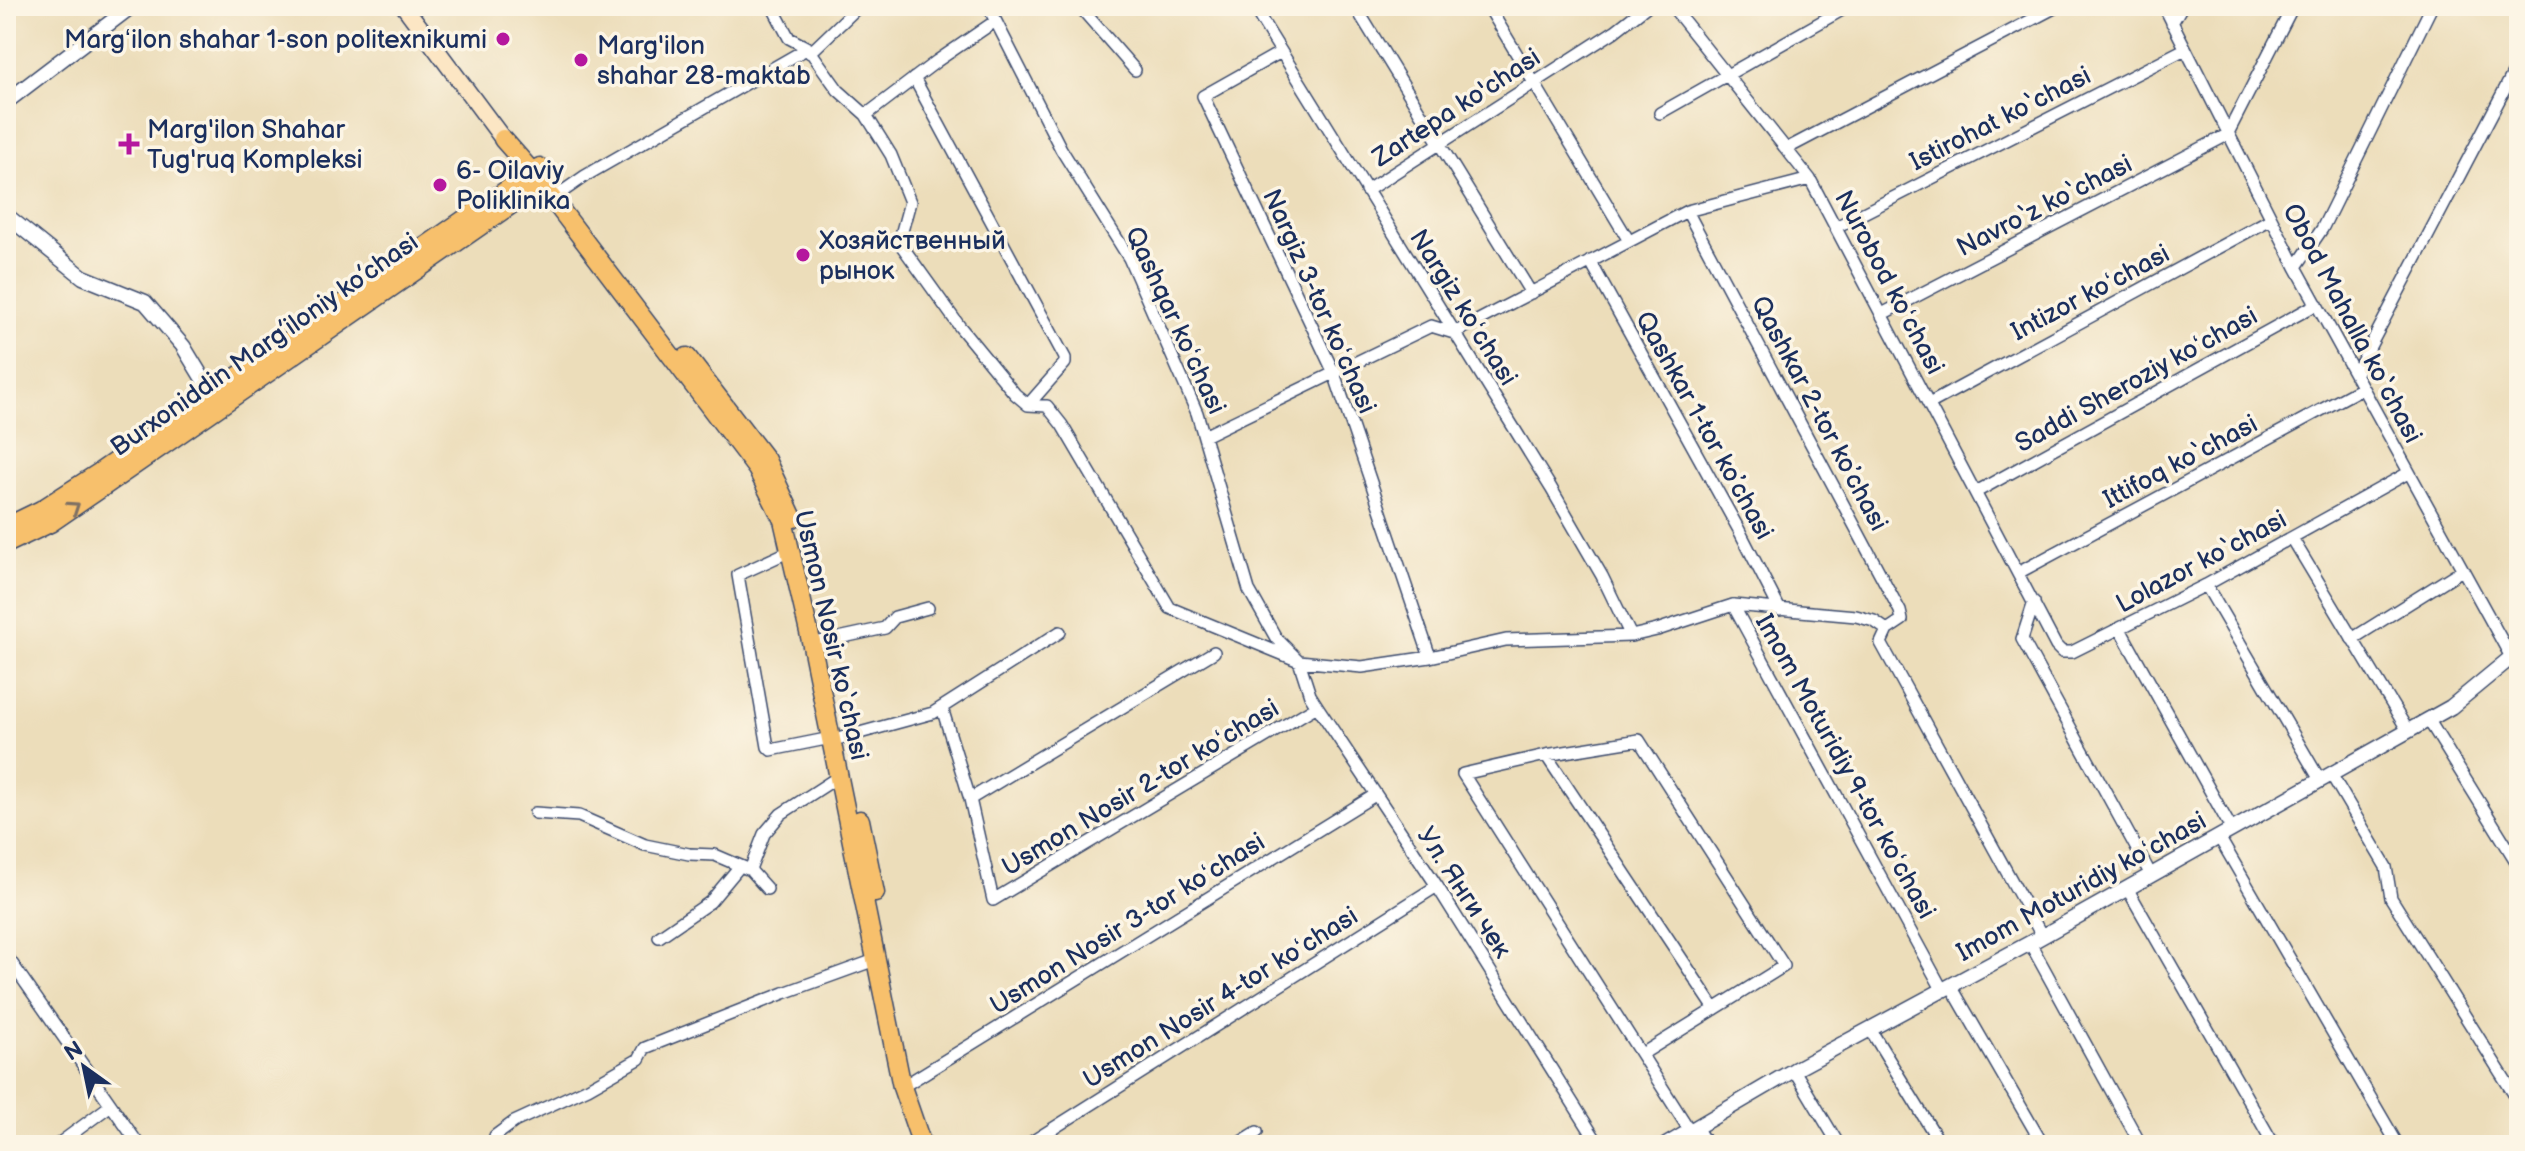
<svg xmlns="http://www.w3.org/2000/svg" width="2525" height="1151" font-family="'Balsamiq Sans',sans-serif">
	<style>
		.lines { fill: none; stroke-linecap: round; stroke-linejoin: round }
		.minor-casing { stroke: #3a496c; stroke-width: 14 }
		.tertiary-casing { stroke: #3a496c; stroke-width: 17 }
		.secondary-casing { stroke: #3a496c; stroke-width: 19 }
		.primary-casing { stroke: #3a496c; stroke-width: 21 }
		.minor { stroke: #fff; stroke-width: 11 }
		.tertiary { stroke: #fff; stroke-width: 14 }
		.secondary { stroke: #fce6c4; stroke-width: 16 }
		.primary { stroke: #f7c06c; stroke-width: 18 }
		.oneway { stroke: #7e7064 }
		.poi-dot { fill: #b5179e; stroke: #fcf5e5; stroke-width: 3 }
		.labels { text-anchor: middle; stroke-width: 7; stroke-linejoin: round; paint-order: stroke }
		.poi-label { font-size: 26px; fill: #1b2f5e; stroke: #fcf5e5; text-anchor: start }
		.street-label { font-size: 26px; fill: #1b2f5e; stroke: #fcf5e5 }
	</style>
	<rect width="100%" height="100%" fill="#fcf5e5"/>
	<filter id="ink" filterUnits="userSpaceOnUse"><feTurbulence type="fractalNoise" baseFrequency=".0125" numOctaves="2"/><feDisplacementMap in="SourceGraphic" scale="16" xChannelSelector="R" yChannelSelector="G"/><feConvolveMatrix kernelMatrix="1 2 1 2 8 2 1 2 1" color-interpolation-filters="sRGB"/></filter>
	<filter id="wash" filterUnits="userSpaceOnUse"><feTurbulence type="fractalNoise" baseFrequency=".006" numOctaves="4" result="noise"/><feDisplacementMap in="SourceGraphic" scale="32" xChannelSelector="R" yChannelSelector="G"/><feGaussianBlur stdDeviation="1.8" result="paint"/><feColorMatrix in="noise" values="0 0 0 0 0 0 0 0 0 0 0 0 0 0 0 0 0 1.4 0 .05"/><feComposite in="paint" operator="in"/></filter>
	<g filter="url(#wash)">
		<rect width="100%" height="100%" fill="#ecddba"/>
	</g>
	<g filter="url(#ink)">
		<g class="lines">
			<!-- minor casing -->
			<g class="minor-casing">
				<path id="minor" d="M772,6l17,32 19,10 30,42 28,25 25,40 19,47 -11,40 61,85 55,67 13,11 19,1 15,19 108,183 129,53 63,6 68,-10 76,-17 125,-4 26,-6 76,-25 123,11 18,5 13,9
					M988,6l73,143 68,109 68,155 52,177 27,48 23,23 11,34 7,11 120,180 162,259
					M1079,6l56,64
					M1253,6l298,482 51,88 29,60
					M1355,6l176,287
					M1488,6l141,235
					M1672,6l138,173 246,467 6,6h10l134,-67 202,-112
					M2164,6l132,261 215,390
					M2172,23l10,-17
					M1281,52l-78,44 131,277 96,284
					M810,53l49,-47
					M914,78l151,280v5l-37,42
					M1660,113l189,-107
					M866,115l71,-54 57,-39
					M1786,149l272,-143
					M1366,191l249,-160 32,-25
					M552,199l33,-23 223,-128
					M1687,211l213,400 2,9 -15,10
					M1836,227l349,-178
					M1590,261l149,269 41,80
					M2296,267l26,-38 110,-223
					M1882,314l345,-179 66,-129
					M2356,373l163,-311
					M1929,404l342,-185
					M1204,436l227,-110 23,7 233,-122 123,-32
					M1976,492l341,-188
					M2292,538l116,193
					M790,551l-52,24 30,172 3,3 60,-12
					M2018,573l344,-185
					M2206,585l114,195
					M2034,602l-12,37 129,236
					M1733,605l210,386
					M2120,629l112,201
					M1887,630l-6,13 161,293
					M2352,639l110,-69
					M820,642l65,-14 10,-11 33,-9
					M942,708l28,91 23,101 324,-194
					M2428,719l91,147
					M841,738l92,-25 127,-81
					M1546,755l169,254
					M2331,774l55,93 5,31 128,204
					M970,799l244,-147
					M535,813l44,3 66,29 44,9 26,1 35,15 14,-36 17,-20 57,-37
					M2219,837l179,308
					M750,870l17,19
					M2127,888l147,257
					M659,937l51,-35 30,-36
					M2030,943l111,202
					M6,955l133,190
					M1951,986l92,159
					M1870,1029l71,116
					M1642,1054l142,-88 -145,-226 -93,15 -83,19 227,357
					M1794,1070l45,75
					M902,1087l473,-292
					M1696,1127l11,18
					M495,1136l19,-14 74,-34 51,-29 6,-11 139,-55 91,-33
					M57,1145l54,-40
					M1027,1145l410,-259
					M1236,1145l21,-13"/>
			</g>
			<!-- tertiary casing -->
			<g class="tertiary-casing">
				<path id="tertiary" d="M6,102l126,-96
					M6,215l77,62 62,25 38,44 20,33 7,17
					M1666,1145l128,-75 236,-127 421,-236 68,-56"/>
			</g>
			<!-- secondary casing -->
			<g class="secondary-casing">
				<path id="secondary" d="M404,6l99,133"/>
			</g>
			<!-- primary casing -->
			<g class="primary-casing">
				<path id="primary" d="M503,139l29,33 225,297 26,51 28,121 91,446 20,58
					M687,357l79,103 27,58
					M6,527l35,-17 59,-38 440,-305
					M6,544l44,-21 57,-39 441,-305
					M860,820l15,73"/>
			</g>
			<!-- minor -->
			<use href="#minor" class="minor"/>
			<!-- tertiary -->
			<use href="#tertiary" class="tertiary"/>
			<!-- secondary -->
			<use href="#secondary" class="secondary"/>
			<!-- primary -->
			<use href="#primary" class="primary"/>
		</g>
		<!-- one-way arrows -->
		<defs><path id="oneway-chevron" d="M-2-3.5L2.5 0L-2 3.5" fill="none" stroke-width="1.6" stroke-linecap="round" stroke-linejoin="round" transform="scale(2)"/></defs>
		<use class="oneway" href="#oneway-chevron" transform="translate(74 507) rotate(-34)"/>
	</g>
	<!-- markers -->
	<g class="poi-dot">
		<circle cx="503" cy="39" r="8"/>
		<circle cx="581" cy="60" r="8"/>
		<path d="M125 132h8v8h8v8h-8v8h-8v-8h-8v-8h8z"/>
		<circle cx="440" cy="185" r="8"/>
		<circle cx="803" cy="255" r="8"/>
	</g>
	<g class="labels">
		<!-- poi labels -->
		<g class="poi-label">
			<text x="487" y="48" text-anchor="end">Margʻilon shahar 1-son politexnikumi</text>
			<text x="597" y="54">Marg'ilon<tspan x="597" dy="30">shahar 28-maktab</tspan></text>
			<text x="147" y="138">Marg'ilon Shahar<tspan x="147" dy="30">Tug'ruq Kompleksi</tspan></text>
			<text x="456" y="179">6- Oilaviy<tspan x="456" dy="30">Poliklinika</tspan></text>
			<text x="819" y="249">Хозяйственный<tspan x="819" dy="30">рынок</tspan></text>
		</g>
		<!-- street labels -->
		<g class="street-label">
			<text transform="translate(1456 107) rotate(-33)" y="9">Zartepa ko'chasi</text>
			<text transform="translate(2000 118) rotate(-27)" y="9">Istirohat ko‘chasi</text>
			<text transform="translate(2044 205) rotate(-27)" y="9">Navro‘z ko‘chasi</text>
			<text transform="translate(1890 282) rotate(62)" y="9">Nurobod koʻchasi</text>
			<text transform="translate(2090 292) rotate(-28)" y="9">Intizor koʻchasi</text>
			<text transform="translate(1320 301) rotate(66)" y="9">Nargiz 3-tor koʻchasi</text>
			<text transform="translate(1464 307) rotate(58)" y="9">Nargiz koʻchasi</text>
			<text transform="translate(1176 320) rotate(65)" y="9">Qashqar koʻchasi</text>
			<text transform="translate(2353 323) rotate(62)" y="9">Obod Mahalla ko‘chasi</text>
			<text transform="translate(264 344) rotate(-35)" y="9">Burxoniddin Marg’iloniy ko’chasi</text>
			<text transform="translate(2136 379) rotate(-29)" y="9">Saddi Sheroziy koʻchasi</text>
			<text transform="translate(1820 413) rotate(62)" y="9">Qashkar 2-tor koʼchasi</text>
			<text transform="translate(1705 425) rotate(61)" y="9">Qashkar 1-tor koʼchasi</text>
			<text transform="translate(2180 461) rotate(-28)" y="9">Ittifoq ko‘chasi</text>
			<text transform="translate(2201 561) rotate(-28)" y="9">Lolazor ko‘chasi</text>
			<text transform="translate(832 635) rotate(77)" y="9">Usmon Nosir ko‘chasi</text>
			<text transform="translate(1846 766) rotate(61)" y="9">Imom Moturidiy 9-tor koʻchasi</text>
			<text transform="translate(1140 787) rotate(-31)" y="9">Usmon Nosir 2-tor koʻchasi</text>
			<text transform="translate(2081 886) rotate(-29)" y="9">Imom Moturidiy koʻchasi</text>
			<text transform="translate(1465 892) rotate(57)" y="9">Ул. Янги чек</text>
			<text transform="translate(1127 923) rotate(-32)" y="9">Usmon Nosir 3-tor koʻchasi</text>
			<text transform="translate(1220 997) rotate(-32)" y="9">Usmon Nosir 4-tor koʻchasi</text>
		</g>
	</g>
	<!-- margin -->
	<rect width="2525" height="1151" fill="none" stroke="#fcf5e5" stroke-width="32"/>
	<!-- north arrow -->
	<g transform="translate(84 1067) rotate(327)" stroke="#fcf5e5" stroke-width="6" paint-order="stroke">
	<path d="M0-6L14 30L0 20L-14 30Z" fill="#1b2f5e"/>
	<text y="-12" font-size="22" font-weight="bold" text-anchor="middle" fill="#1b2f5e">N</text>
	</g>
</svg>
